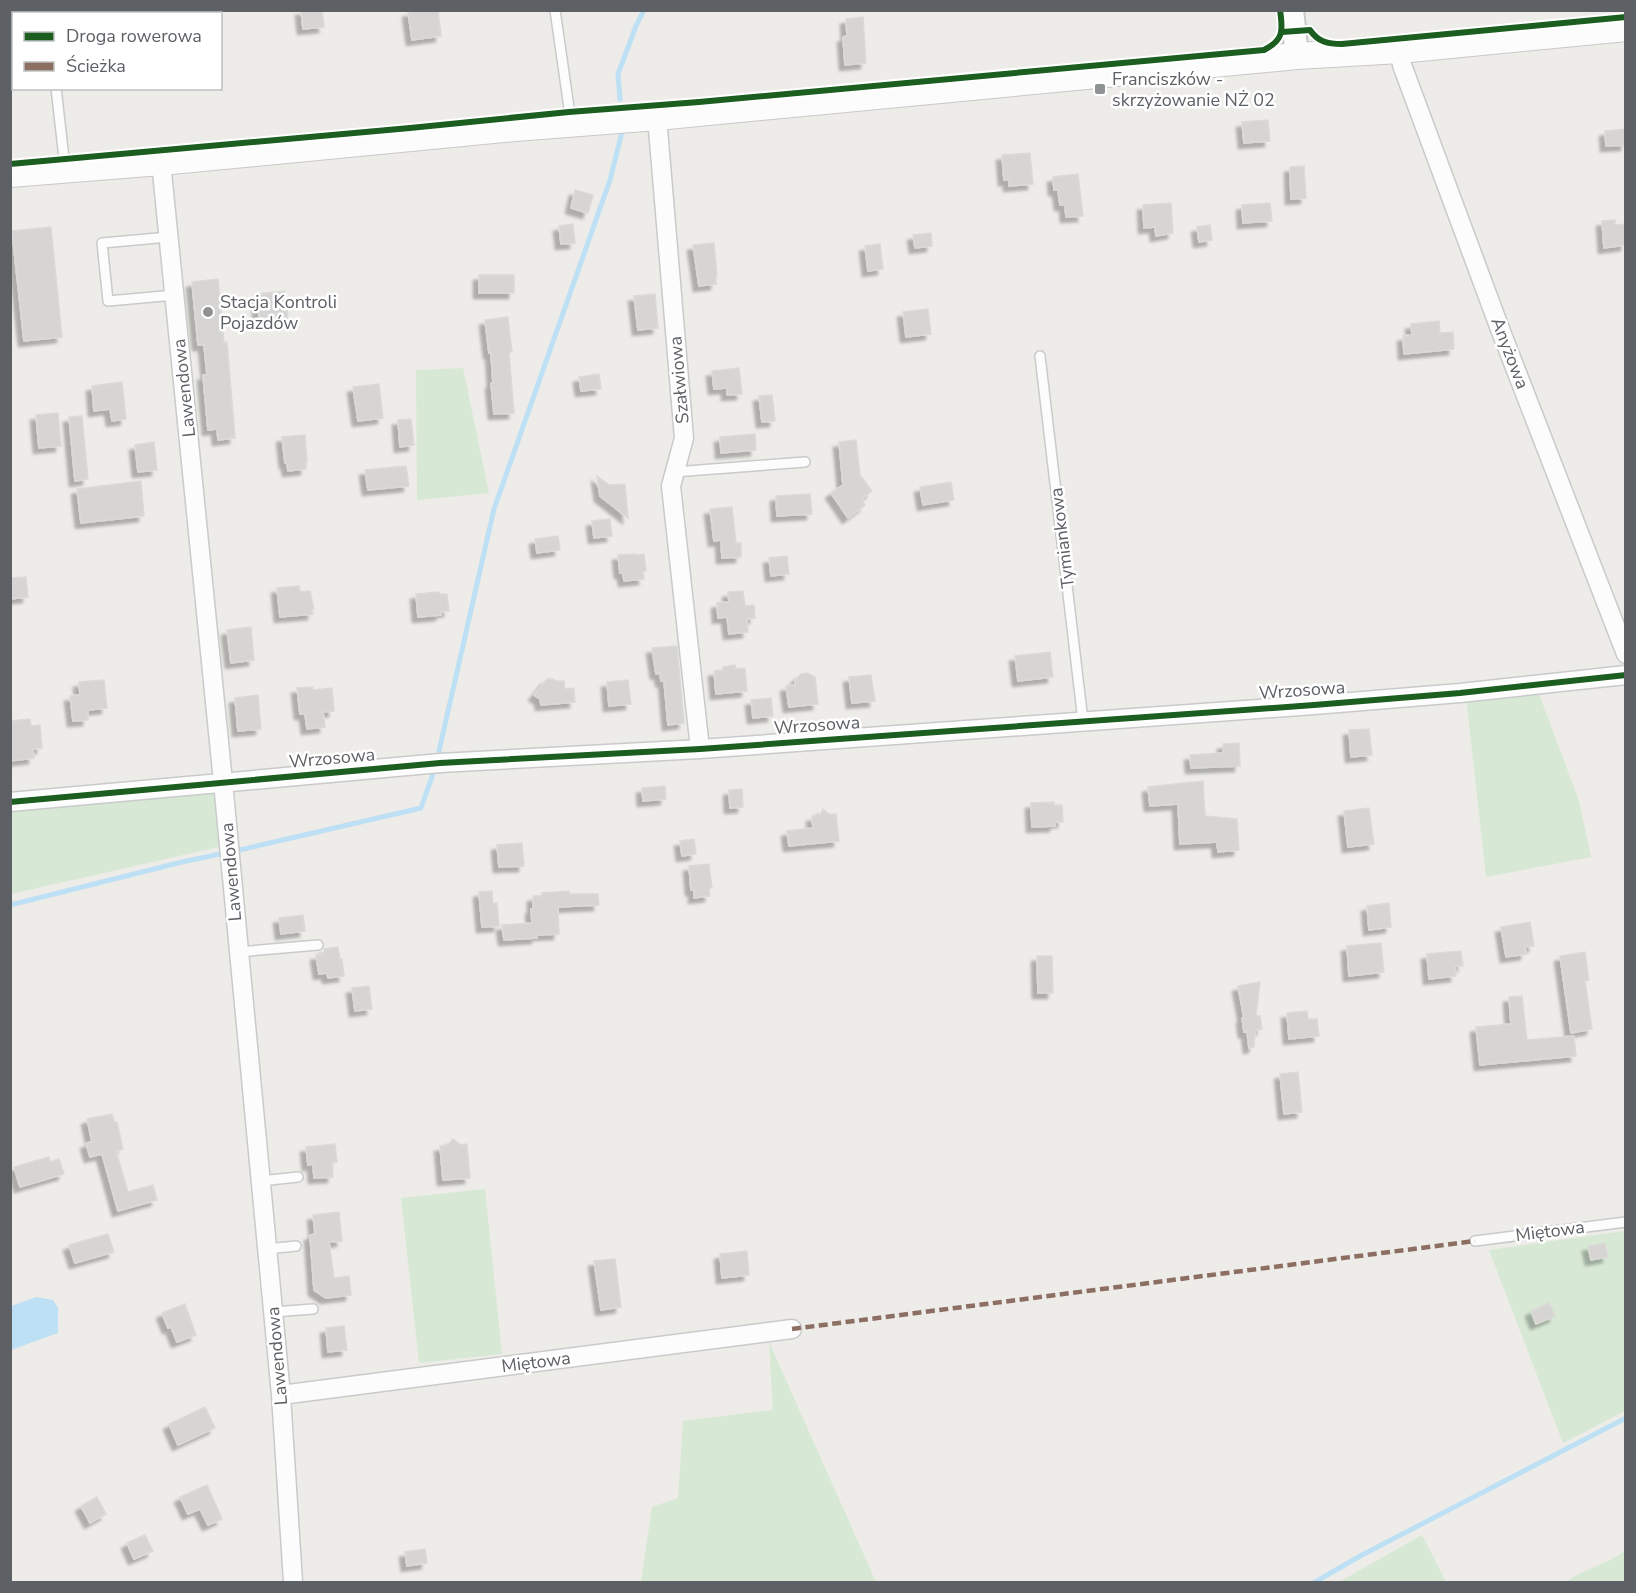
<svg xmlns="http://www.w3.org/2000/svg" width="1636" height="1593" font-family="'Nunito Sans',sans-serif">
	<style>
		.green { fill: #d7e8d4 }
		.water { fill: #bee0f5 }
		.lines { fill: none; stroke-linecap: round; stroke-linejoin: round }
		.stream { stroke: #bee0f5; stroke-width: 5 }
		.building { fill: #d6d5d3; stroke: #dcdad7; stroke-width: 1.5; filter: url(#shadow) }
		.service-casing { stroke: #c9caca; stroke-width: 12 }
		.minor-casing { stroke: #c9caca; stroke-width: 21 }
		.tertiary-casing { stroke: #c9caca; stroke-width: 26 }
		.secondary-casing { stroke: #c8c8c8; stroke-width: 28 }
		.service { stroke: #fcfcfc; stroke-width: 9 }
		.minor { stroke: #fcfcfc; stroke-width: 18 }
		.tertiary { stroke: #fcfcfc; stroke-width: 22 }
		.secondary { stroke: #fcfcfc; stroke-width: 26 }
		.quiet { stroke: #8d6e63; stroke-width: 4.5; stroke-dasharray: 9 4.5; stroke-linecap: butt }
		.cycleway-casing { stroke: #fff; stroke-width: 10 }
		.cycleway { stroke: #1b5e20; stroke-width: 6 }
		.poi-dot { fill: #8f9293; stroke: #fff; stroke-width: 2 }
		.labels { text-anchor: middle; stroke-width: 5; stroke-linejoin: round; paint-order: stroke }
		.poi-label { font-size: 18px; fill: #5d6165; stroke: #fff; text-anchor: start }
		.street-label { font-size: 18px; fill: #5d6165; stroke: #fff }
	</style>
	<defs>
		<filter id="shadow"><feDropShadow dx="-5.5" dy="5.5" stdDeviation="1.5" flood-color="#0004"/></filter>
	</defs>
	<rect width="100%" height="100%" fill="#edece8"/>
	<!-- green -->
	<path class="green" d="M463,368l26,125 -72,7 -1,-130z
		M1539,694l40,107 12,56 -105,20 -20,-180z
		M219,786l4,60 -212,48 -1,-88z
		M485,1189l17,165 -83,9 -18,-165z
		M1625,1231v180l-62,32 -74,-193z
		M769,1342l107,240h-235l11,-75 26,-9 5,-77 90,-11z
		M1422,1535l24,47h-107z
		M1625,1551v31h-59c18,-13 41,-18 59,-31z"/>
	<!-- water -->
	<path class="water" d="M36,1297l17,3 5,8v25l-47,17v-44z"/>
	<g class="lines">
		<!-- stream -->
		<path class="stream" d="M620,99l-2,-25 18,-48 8,-16
			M439,751l55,-242 116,-329 12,-48
			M10,905l172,-43 62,-13 177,-41 13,-37
			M1315,1582l47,-27 264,-137"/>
	</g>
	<!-- building -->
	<path class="building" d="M301,10h21l2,17 -21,2z
		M422,10h16l3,26 -29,4 -4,-28z
		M863,17l3,46 -21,2 -2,-28 4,-1 -1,-17z
		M1268,120l2,21 -26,2 -2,-21z
		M1626,129v16l-20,1 -1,-15z
		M1030,153l3,31 -24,2v-6h-5l-2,-25z
		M1304,166l2,32 -15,1 -1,-32z
		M1078,174l5,42 -17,1 -1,-12h-5l-2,-15h-4l-1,-13z
		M575,190l18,5 -5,18 -17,-5z
		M1171,203l2,30 -17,3 -1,-9 -11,1 -1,-23z
		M1270,203l2,18 -29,2 -1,-18z
		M1615,220v5l11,-1v21l-22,3 -2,-27z
		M573,224l2,19 -14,1 -2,-18z
		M1210,225l2,15 -13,2 -2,-15z
		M51,227l11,110 -38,4 -12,-110z
		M931,233l1,13 -17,2 -2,-13z
		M714,243l3,33h-1v8l-17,2 -6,-41z
		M880,244l3,25 -15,2 -3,-25z
		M479,275h35v18h-35z
		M218,279l6,64 3,-1 8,96 -17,2 -1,-11 -9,1 -5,-55h4l-3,-30h-6l-6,-63z
		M285,291l1,8 4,3 -3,5 1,12 -17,2 -1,-4 -11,1 -2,-24z
		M655,294l3,34 -20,2 -4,-34z
		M928,309l3,25 -25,3 -3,-25z
		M508,317l4,35h-3l5,61 -20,1 -3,-31h2l-2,-30h-2l-4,-33z
		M1439,321l1,12 13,-1 1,17 -50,5 -1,-18 9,-1 -1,-11z
		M739,368l3,26 -15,1v-7l-13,1 -2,-18z
		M599,374l2,15 -20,2 -2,-14z
		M122,382l4,37 -14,2 -2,-12 -16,2 -2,-25z
		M379,384l4,34 -25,3 -5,-34z
		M772,395l3,26 -13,1 -3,-26z
		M58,413l3,33 -22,2 -3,-33z
		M82,416l6,63 -13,2 -6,-64z
		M411,419l3,26 -14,2 -2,-27z
		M755,434l1,16 -35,3 -1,-16z
		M305,435l2,26h-1v8l-18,2 -1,-8h-2l-3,-26z
		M856,440l4,35 12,16 -11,8 4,6 -17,13 -17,-25 12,-8 -4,-43z
		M154,442l3,28 -19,2 -3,-27z
		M406,466l3,20 -41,4 -3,-20z
		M597,476l12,9 16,-1 3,34 -28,-22z
		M141,481l3,35 -63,7 -4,-34z
		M951,482l3,18 -31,5 -3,-18z
		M810,494l2,20 -35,2 -1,-20z
		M732,507l4,36h5v14l-19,1 -1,-18 -7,1 -4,-32z
		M610,519l2,17 -18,2 -2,-17z
		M558,536l2,14 -23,3 -2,-14z
		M635,554v1l9,-1 2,17h-3l1,8 -20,2 -1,-8h-3l-2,-18z
		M787,556l2,18 -18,2 -2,-18z
		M26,577l2,20 -18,2v-21z
		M299,586l1,6 10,-1 4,18h-2l1,5 -33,3 -3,-29z
		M743,591l2,15 9,-1 1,13 -8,1 1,13 -19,2 -2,-17 -9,1 -1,-15 12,-1 -1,-10z
		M439,592v2h8l2,17 -8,1v3l-23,2 -2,-23z
		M251,627l3,33 -23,3 -4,-33z
		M677,646l7,77 -16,2 -4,-44h-3l-1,-8 -4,1 -4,-26z
		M1050,652l3,25 -35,4 -3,-25z
		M735,665l1,4 9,-1 2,23 -31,3 -2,-23 9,-1v-3z
		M807,673l8,4 3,27 -29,3 -3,-21 9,-1v-5l6,-6z
		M871,675l4,26 -23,2 -3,-26z
		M547,679h6l3,2h8l1,8 9,-1 1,14 -34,3 -1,-6 -6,-4z
		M104,680l3,28 -19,2v10l-15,1 -3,-25 10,-1 -1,-13z
		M628,680l3,24 -22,2 -2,-24z
		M313,687v3l19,-2 2,23 -11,1 2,15 -18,2 -2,-15h-5l-3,-26z
		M258,695l3,34 -23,2 -3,-33z
		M771,698l2,18 -20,2 -2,-18z
		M30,719l1,7 9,-1 2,23 -9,1 1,9 -24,3v-40z
		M1369,729l3,26 -21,2 -2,-27z
		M1239,743l1,23 -49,2 -1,-13 33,-2v-9z
		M1203,781l2,35 32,3 2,31 -21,2 -1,-10 -37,2 -2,-40 -28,2 -2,-19z
		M665,786l1,13 -23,2 -1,-13z
		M742,789l1,18 -13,1 -1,-18z
		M1054,802v3h8l1,17h-8v4l-23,1 -1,-24z
		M1369,808l5,36 -26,3 -4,-36z
		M823,809l6,5h7l3,27 -50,5 -2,-15 26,-3 -1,-12h8z
		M694,839l2,15 -14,2 -2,-15z
		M522,843l2,23 -25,1 -2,-22z
		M709,864l3,24h-3l1,8 -16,2v-8h-3l-2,-24z
		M492,891l1,13 4,-1 2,23 -17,1 -3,-35z
		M569,891v3h29l1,11 -41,2 1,27 -23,1 1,3 -33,2 -2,-15 30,-2 -1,-14h2v-13h9v-3z
		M1389,903l2,24 -22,3 -2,-24z
		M303,915l2,16 -24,3 -2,-16z
		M1530,922l4,24 -9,1 1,7 -20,3 -5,-30z
		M1381,943l3,29 -35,4 -2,-30z
		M338,947l2,12h2l2,17 -16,2 -1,-5 -8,1 -3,-19 9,-1 -1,-5z
		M1461,951l2,15h-8l1,10 -27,3 -2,-25z
		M1585,952l4,28 -4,1 7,48 -21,4 -11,-77z
		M1037,956h15l1,37h-15z
		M1260,982l-4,34h4l2,13 -7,1 -1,17 -5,1 -2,-17 -3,1 -2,-14h2l-6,-32z
		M369,986l3,23 -17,2 -3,-23z
		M1522,996l5,44 47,-4 2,20 -96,9 -4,-38 35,-3 -2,-27z
		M1307,1011l1,8h9l2,17 -30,3 -2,-26z
		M1298,1072l4,40 -18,2 -4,-40z
		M112,1114l2,8h3l6,27 -7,2 12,41 25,-7 4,15 -39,11 -16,-57 -12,3 -4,-14 6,-1 -5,-23z
		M453,1139l8,6 6,-1 3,34 -27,2 -3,-34h7z
		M335,1144l2,18h-5l1,15 -19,1 -1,-14 -5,1 -2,-18z
		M49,1157l1,5 9,-3 5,15 -44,13 -6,-20z
		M339,1212l3,29 -13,1 5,36 15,-2 2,19 -25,3 -12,-8 -4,-55 5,-1 -2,-19z
		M108,1234l6,18 -39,11 -6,-18z
		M1605,1243l3,14 -17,3 -3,-14z
		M747,1251l2,24 -27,3 -2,-24z
		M615,1259l6,48 -20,3 -7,-49z
		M1549,1303l6,13 -19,8 -5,-13z
		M185,1304l11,31 -19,7 -6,-15 -3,1 -6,-15z
		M344,1326l3,24 -19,2 -2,-24z
		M205,1407l10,21 -37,17 -9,-21z
		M207,1485l15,34 -14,6 -8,-16 -12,5 -8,-17z
		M97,1497l9,17 -16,9 -9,-17z
		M145,1535l8,16 -19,8 -7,-16z
		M425,1549l2,14 -20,3 -2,-14z"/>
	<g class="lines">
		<!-- service casing -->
		<g class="service-casing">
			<path id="service" d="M48,10l1,4
				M555,10l16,112
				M56,88l9,79
				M169,237l-67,6 6,58 67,-6
				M1040,356l43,365
				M674,472l131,-10
				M238,952l80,-7
				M260,1181l38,-4
				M1475,1241l151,-19
				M267,1249l29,-3
				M273,1312l40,-3"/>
		</g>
		<!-- minor casing -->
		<g class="minor-casing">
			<path id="minor" d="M1400,50l2,15 98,264 126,325
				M657,117l27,321 -13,48 29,263
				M161,162l62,620 58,613 12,187
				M10,802l430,-39 260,-14 614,-44 146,-12 166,-18
				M281,1395l511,-66"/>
		</g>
		<!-- tertiary casing -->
		<g class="tertiary-casing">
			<path id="tertiary" d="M1292,10l5,46"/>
		</g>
		<!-- secondary casing -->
		<g class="secondary-casing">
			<path id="secondary" d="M10,174l151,-12 354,-34 142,-11 640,-61 103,-6 226,-22"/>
		</g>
		<!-- service -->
		<use href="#service" class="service"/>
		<!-- minor -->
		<use href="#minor" class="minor"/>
		<!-- tertiary -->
		<use href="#tertiary" class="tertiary"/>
		<!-- secondary -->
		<use href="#secondary" class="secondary"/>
		<!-- quiet -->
		<path class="quiet" d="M792,1329l683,-88"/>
		<!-- cycleway casing -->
		<g class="cycleway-casing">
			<path id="cycleway" d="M1282,32l28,-2c8,12 18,14 32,14l284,-27
				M10,164l400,-36 159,-16 130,-10 565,-52c20,-10 19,-20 16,-40
				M10,802l430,-39 260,-14 614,-44 146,-12 166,-18"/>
		</g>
		<!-- cycleway -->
		<use href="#cycleway" class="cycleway"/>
	</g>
	<!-- markers -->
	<g class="poi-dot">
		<rect x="1094" y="83" width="12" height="12" rx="3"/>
		<circle cx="208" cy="312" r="6"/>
	</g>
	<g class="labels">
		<!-- poi labels -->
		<g class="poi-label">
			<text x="1112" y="85">Franciszków -<tspan x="1112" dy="21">skrzyżowanie NŻ 02</tspan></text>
			<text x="220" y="308">Stacja Kontroli<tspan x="220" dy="21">Pojazdów</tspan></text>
		</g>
		<!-- street labels -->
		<g class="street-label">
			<text transform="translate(1510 353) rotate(69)" y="6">Anyżowa</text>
			<text transform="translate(679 380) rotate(-95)" y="6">Szałwiowa</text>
			<text transform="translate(184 388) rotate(-96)" y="6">Lawendowa</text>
			<text transform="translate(1062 538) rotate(-97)" y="6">Tymiankowa</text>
			<text transform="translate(1302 690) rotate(-4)" y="6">Wrzosowa</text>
			<text transform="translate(817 725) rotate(-4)" y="6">Wrzosowa</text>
			<text transform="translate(332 758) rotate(-5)" y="6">Wrzosowa</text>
			<text transform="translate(231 872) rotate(-95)" y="6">Lawendowa</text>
			<text transform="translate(1550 1231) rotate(-7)" y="6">Miętowa</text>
			<text transform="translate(277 1356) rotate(-95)" y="6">Lawendowa</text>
			<text transform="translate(536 1362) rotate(-7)" y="6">Miętowa</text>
		</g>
	</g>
	<!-- border -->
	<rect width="1636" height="1593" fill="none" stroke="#5d6165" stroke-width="24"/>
	<!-- legend -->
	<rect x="12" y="12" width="210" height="78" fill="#ffffff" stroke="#bec0c1" stroke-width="1.5"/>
	<rect x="24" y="32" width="30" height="9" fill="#1b5e20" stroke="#bec0c1" stroke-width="1.5"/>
	<text x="66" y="42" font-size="18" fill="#5d6165">Droga rowerowa</text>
	<rect x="24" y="62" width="30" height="9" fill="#8d6e63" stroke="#bec0c1" stroke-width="1.5"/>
	<text x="66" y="72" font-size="18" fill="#5d6165">Ścieżka</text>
</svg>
